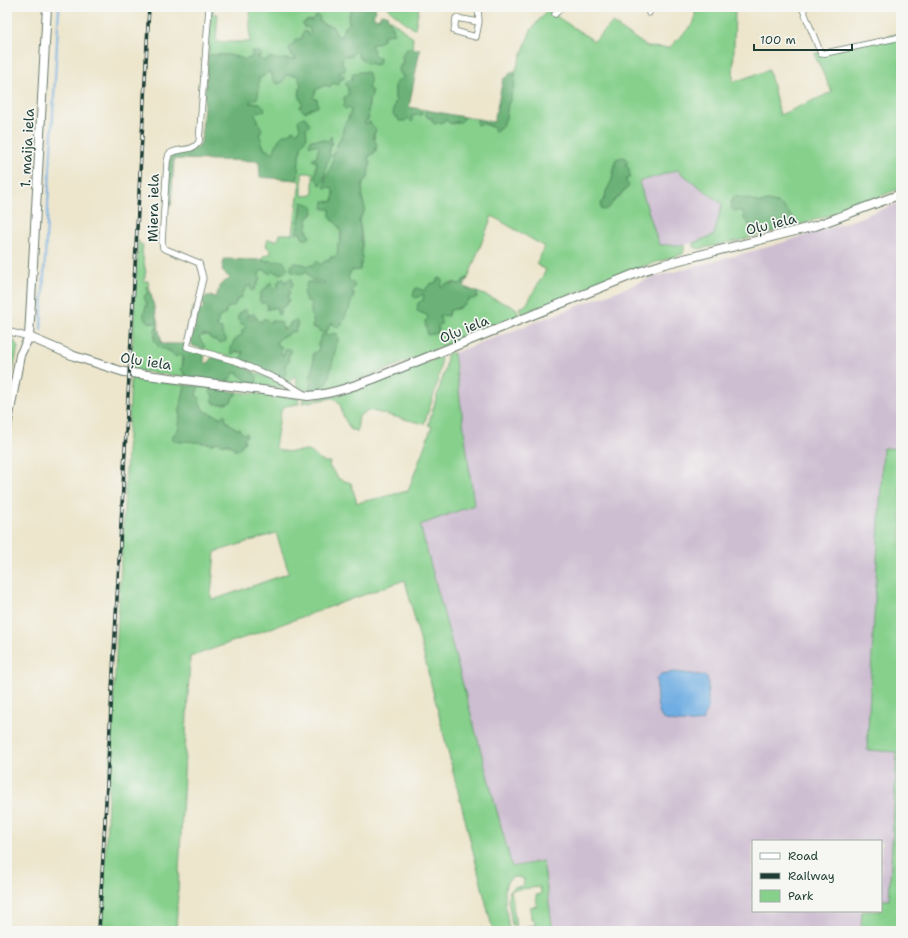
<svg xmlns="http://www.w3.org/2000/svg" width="908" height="938" font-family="'Shantell Sans',sans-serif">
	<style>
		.industrial { fill: #cebed1 }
		.green { fill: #86d08c; stroke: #528660; fill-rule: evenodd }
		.forest { fill: #6cb278; stroke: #467856 }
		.water { fill: #6fade2; stroke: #47758b }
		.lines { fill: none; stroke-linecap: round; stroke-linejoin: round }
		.stream { stroke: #6fade2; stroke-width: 2 }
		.street-casing { stroke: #67786a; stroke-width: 7 }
		.secondary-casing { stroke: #67786a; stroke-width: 10 }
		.street { stroke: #fff; stroke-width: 5.5 }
		.secondary { stroke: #fff; stroke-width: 8 }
		.rail-casing { stroke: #1f3d34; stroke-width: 3.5 }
		.rail { stroke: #f6f6f2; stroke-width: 2; stroke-dasharray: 6; stroke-linecap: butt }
		.labels { text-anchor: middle; stroke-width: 3.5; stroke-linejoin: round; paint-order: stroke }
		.street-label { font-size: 14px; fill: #1f3d34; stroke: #f6f6f2 }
	</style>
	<rect width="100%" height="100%" fill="#f6f6f2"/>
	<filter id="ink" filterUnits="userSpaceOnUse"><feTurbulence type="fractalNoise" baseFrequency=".025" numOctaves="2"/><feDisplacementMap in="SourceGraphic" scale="8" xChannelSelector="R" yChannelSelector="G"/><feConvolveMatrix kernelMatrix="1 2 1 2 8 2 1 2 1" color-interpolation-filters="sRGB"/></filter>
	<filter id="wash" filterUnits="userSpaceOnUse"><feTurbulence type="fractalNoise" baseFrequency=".012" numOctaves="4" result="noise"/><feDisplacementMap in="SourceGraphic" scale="16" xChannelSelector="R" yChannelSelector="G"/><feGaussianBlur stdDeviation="0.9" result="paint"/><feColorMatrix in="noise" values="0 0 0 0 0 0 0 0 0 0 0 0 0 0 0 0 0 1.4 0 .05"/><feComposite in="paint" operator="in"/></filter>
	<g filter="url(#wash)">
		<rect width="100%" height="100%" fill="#ede6cd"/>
		<!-- industrial -->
		<path class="industrial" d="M677,170l45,34 -8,31 -21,8 -9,2h-25l-20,-63z
			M901,202v247l-18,-1 -15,302 29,2 -8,148h-8v-59h-128v70h109l-1,20h-308l-10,-70 -31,6 -92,-342 54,-20 -20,-152 197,-75 120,-32 77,-24z"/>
		<!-- green -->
		<path class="green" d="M211,7h2v7h5l-2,28h34v-27l1,-8h98l2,4 -2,3v10l-6,6v2l-3,5 -3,-1 -5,-10 -9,-2 -4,-5 -7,2 -5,6 2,1 2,5 -2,2 -3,-2 -3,2 -1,3 -6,2 -7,8 3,8 5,3c-7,1 -18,1 -26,1 -3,-1 -5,1 -7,1 -2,0 -4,-2 -6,-2v-3l-6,1 -7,3c-13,-7 -23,-5 -37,-5z
			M386,7h33l-4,21 -1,1z
			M696,7h42l-3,3 -2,72 36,-12 11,45 52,-23 -18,-38 87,-21v155l-58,23 -47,15v-4l-16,-18 -12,-3 -8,2 -12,-4 -6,12 10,18 12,5 -18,5 -46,10 -7,-2v-4l21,-8 8,-31 -45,-34 -38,12 20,63h25v5l-1,4 -48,15 -113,45 -3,-6 7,-3 20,-35 -10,-6 9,-17 -53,-31 -24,62 -5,2v3l-4,2 -5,-3 -13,5 -3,-7 -1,2 -7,2 -6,7 -7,-3 3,7 4,-1 -1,6 -3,2 1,11 6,2 1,3 -3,3 1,6 2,4 11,-1 -1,-4 3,-2 -1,-9 10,-2v-4h8l11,-10 8,-2v-5l39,16 3,7c-40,16 -79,33 -119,49 -28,11 -55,22 -84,26l1,-2 10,-4c4,-16 7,-31 11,-46 -11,-2 -15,-4 -20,7l1,3 -6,10 1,10 -4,9 1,7 -1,3 1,3h-8l-7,-4 1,-2 -2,-8 -4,3 -1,4 -7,-4 2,-14 4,-4 -1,-4 3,-5 -7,1v3h-1l-7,-14 7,-6h2l5,-4 6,-1 -3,-9 -3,1 -2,5 -5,1 -6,-8 -7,2 -4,-4h-3l-2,4 -2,-1 1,-1 -9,-4 2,2 -1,2 -11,-7 -3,2 8,10 -4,9 -8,6v11h9l-1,4 -3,4 -36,-11 -4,-11 1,-2 7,-1 13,8 4,-6 -8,-12 2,-5v-2l7,-4 2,-6 7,-2c5,-8 8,-17 17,-21v2l5,-2 4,-6 -1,-5 3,-4 11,1 7,3 6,-3 -7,-11 -4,2 -13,-2 1,-4 7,-2 1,-4 -5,-4 2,-7 8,2 4,-5 -1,-2h14l7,-53 -4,-1 2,-3 1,-22c3,-6 0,-9 7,-16v-11l3,-5 -9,5 -3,5c-17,1 -18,6 -24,20l-8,-3 -6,-15 2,-2c-1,-8 -5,-13 -6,-21h4l1,-9h-10v-3l7,-2 2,-20 9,-6 5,3 -1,3 13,-3h11c9,6 2,13 4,20 1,6 4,10 7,15l3,-1 4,-10 -2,-2c3,-6 6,-10 14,-12l4,2 3,-4h2l6,-5v-3l-2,-2c4,-5 1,-12 5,-17h4l7,-5c7,5 14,17 24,12l1,-4 -1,-2c-7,-2 -6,-6 -8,-12l7,-2 16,-15 -6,-7 -1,-4 26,21 -1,10 -6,2 -4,9 1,3 -3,4v7l3,2v3l-8,5v15l1,2c-1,2 -2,4 -2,7 -1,5 5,12 9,14l5,-3h3v-2l11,-3 -2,-4 6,1 -1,3 3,5 5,2 2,4 11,-4 7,4 11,-5v-2l14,2 -1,2 14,6 7,1 6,-5 2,-6 2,-13 3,-6v-3l3,-10 1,-13 16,-42 16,-20 47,31 18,-18 36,24 21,1 25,-25zM367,72l2,31 -1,10 -4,11h4l8,6c-7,12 9,20 -8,27v21l-5,3c0,6 -2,12 -1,18 2,12 5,10 -3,21 4,15 4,35 1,50l-9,1 -3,7 6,17 -12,26c-9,2 -16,6 -26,8 -3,-9 -5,-17 -4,-27l-8,-8 6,-12 14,2 1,-1 -5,-3h-8l-6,-9 -7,2 -6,-1 -1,-8 2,-1 13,3 11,-2 2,1 5,-4h4l9,-7c0,-12 9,-26 -6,-34l-2,-12 -7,-1 2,-6 8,1 1,-10 -8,-11 7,-20 4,-17 3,-4 11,-30 -5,-7v-7l3,-1 -2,-9 8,-13zM330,138l2,4 -7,27 1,5 -1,5 -5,6c-6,-11 -4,-27 -1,-38l-8,-7h14l3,2 1,-1zM617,159l10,6 1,13 -2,2v8l-7,9 -7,4 -5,8h-6v-6l5,-5v-6l6,-12 1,-10 3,-5 -1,-4zM302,173h11v22l-11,1zM305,204h3l6,7 -2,4 -5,4 1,4 -2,5 2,6 -6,2 -3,-4 2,-27zM290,279l3,1 -4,10 1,2c-5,9 -4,13 -13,20v-3l-1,-2 -6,2 -5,-6 -5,-2v-7l8,-7 1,-4 7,6 2,-2 -1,-3 7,-1 2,1v-3z
			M138,240l1,3 4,3 -1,6 4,21 -1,1v4l-1,1v2h4l1,5h-2l1,6 -3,6 2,5 -3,10 5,9 9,2v2l-2,2 -2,11 14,12 13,3 2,2 -1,15 5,6 -56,-7z
			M7,338l7,2 4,7 -11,53z
			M451,353h3l20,152 -54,20 92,342 31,-6 10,70h-26v-5l8,-1 -1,-6h-3l-1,-12 7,-1 -1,-11 5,-1 -1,-7 -29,3 5,37 -4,-2 -4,-26 1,-8 4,-4 10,-1 1,-7c-3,-1 -7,-2 -10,-2 -17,3 -5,43 -5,54h-16l-88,-351 -215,77 -14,274h-75l30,-553 54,7 -5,25 -1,18 -7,10 8,4 8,-1 24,3 6,-2 16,5 1,3c8,0 8,-10 8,-16l-7,-5 -14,-12c-5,1 -12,-3 -17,-5l-10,-16 4,-10 12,2 2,9 8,6c6,-1 9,-2 13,-8h2l1,-3 61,6 1,6 -14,2 -4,5 -6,36c7,8 24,3 33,4 8,1 8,12 22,11l-1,4 10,13 12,4 6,20 51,-12 24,-65 -4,-1 17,-55 2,-14v-2zM276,533l13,40 -73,26h-4l-1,-3 4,-44z
			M440,357c5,9 -12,55 -16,67l-56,-14 -9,6 -2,16 -2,-2h-4c-2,-4 -5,-8 -7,-12 -4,-8 -1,-16 -11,-20l-31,5 1,-4c48,-1 93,-24 137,-42z
			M250,370l32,14v4l-55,-6 8,-10h2l1,2z
			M883,448l18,1v482h-40l1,-20h19v-11h8l8,-148 -30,-2z"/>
		<!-- forest -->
		<path class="forest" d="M349,7h26l1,4 -3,5 4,3 3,-2 1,-3 6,1c2,7 7,11 7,18l-4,2 -3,-1 -4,3 -1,4 -11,4 3,5 -1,3 2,2 4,2 1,2 -1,4 -3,2 -9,-2 -9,-6v-4l-3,-2 -4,5h-7l-2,2v5c2,3 5,5 2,9l-3,-1 -2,2 6,3 -1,3h-5l1,2 -2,4 -5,-2 -3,4 -4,-2 -7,3 -4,3v4l-3,3 5,1 1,8 -6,1 -7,4 -5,-4v-2l3,-2 -4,-9 2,-11 -2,-3v-4l-3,-2h-10l-3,7 -5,2 -5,-3 -1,-6 -2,-3h-2l-5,5 -4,1c-1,7 1,14 -2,20l-7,3v2h10l5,5 -1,3 -8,1 -1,3 3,4 -1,2 5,8 -3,6 3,5 -1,2 4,8h5v3h3c3,-6 4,-13 9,-17 4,-3 8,-2 11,-6l4,3 1,-1 1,-3 1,-1 -2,-7 3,-3 4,-1 4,6v3l-3,2 1,9 -6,9v2l-2,7 -1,22 -2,3 -36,-3 -1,-16 -85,-2 -3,47 -4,-2 -1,-3 2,-37 3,-8c10,-6 24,-2 30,-13l7,-88c14,0 24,-2 37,5l7,-3v-6l3,2 2,-2 4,2v3h-3v2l6,3 7,-4c8,4 15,1 24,3l2,-2 -5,-2 -3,-8 7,-8 6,-2 1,-6 3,-1 3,4 2,-2 -2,-5 -2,-1 -3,1 -1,-5 6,-3 3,1 4,-5h3l1,1 -1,4 4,3 9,2 5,10 3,1 3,-5 1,-4 5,-4 -1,-6 3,-7z
			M410,47l4,2h6l-11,58 11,2 2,4 -1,2 -10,1 2,3 -1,3 -4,-4 -3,3h-6l-1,-3 -5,-3 1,-8 2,-7 -1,-2v-15l2,-2c4,-1 6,-1 6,-6l-3,-1 -1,-5 4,-7 -1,-7 4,-5z
			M513,71l2,1 -1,15 -3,8v3l-3,6 -2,13 -4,10 -4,1v3l-2,1 -2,-1 1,-3 -11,-5 -7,2 -1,-2 2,-4 16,3 9,-43c5,-1 6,-6 10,-8z
			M361,72h6c5,5 3,11 1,16l3,2 1,4 -2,5h-1l-1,14 1,3 -1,4 -4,2 1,2 5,-2 6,8 -3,6 2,1 -1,2 3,5 -2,8 -7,5 3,8 -2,3 -1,10 -5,4 -1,7 1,2 -1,6 3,12 -6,11 3,25v13l-2,12 -9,1 -3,7 1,2 5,4 1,3 -2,1 -1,4 2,3c-1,5 -5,9 -5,15 -4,2 -2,8 -7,11v3l-5,3 -5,-4 -3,3 -1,4 -3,3 -5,-1 -4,-5 -4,1v-3l2,-2c-2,-6 -5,-15 -2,-21l-6,-1 -2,-7 3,-12h4l13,2 1,-1c-5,-4 -13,-1 -16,-6 -1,-2 -1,-5 -3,-6l-3,3 -11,-2 -1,-2v-5l3,-2 10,1 3,2 7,-1 3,-5 3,5 5,-4h4l1,-4h5c4,-4 2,-7 3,-12 1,-3 3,-4 3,-6 2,-11 -6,-16 -11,-23v-7h-7l1,-8 9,1 1,-10 -3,-5 -6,1 -1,-2 9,-25v-3l-1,-2 8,-16 5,-17 4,-5 2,-8 -2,-3 -4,2 -2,-4 2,-2 -1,-4v-2l5,-3 -2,-8 -2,-2 2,-3 4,-1 2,-3 -1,-2 1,-2z
			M426,110l38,7v2l-3,3h-5l-6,2 -4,-4 -5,3 -2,-1 -5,2 -2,-2 1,-3 -7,-3z
			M331,136c2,8 -3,13 -1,21l-2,2 1,2 -3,2 1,3 -2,3 1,5 -5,11 -6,-7 2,-17h-3l-2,-1 2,-3 2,1 3,-11 -2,-2 -7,1 -1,-2 2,-4c6,0 12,-2 17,2z
			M622,157h2l4,4 -2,3 3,5 1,7 -4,4v2l3,4 -2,3h-2l-18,20 -2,1 -4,-1v-6l4,-5 1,-6 6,-12 4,-21z
			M734,196l14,3 12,4 8,-2 12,3 4,3 12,15v4c-11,3 -35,12 -44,3 -4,-4 -2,-6 -8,-10v-4l-2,-4h-7l-4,-3v-6z
			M303,202c2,1 4,2 6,2 9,3 2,11 -2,15l1,5 -2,4 4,9 -2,2h-5l-3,-7 -4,2 6,-27 -1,-4z
			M224,259l38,1 6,1 3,-1 4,2 4,-2 5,2 4,6c-3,6 -9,7 -15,3l-4,3 -4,-4h-3l-3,4 1,5 -6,11 -3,1v-6l-4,2 -3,5h-2v5l-5,2 -3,7 -7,2 -2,6 -7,4v5l-2,2 2,3 4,1v5l4,4v3c-4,2 -8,3 -11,-1l-4,-1 -2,-3 -5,-2 -5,4 6,8 -2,3 -10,-3 -2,-4 8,-32 3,-1 2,-3c-2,-4 -1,-7 2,-10l10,1 2,-6 2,-2v-4l4,-3 4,-2 2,-2 -8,-7z
			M290,278h2l1,7 -4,5 1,3 -3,4 2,3 -4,6 -4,2 -1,6 -2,1 -1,-6 -1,-2 -9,3 1,-4 -4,-4 -2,2 -3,-4 2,-4 -1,-2 4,-5h2l3,-6h3v3l4,3 2,-2 -1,-3 2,-1v-3l2,-1h3l1,5h1v-3z
			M440,278l3,4 -3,3 1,2 7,-4 2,1 7,-1 2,1 4,-1 -1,-2 6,-3 -4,9 13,5v5l-4,2h-4c-4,6 -11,10 -19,11l-2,6 -8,-1 1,9 -3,2v6l-4,2 -7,1c1,-5 -2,-9 -2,-14l3,-3 -1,-3 -10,-4 1,-8 5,-3 1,-6 -8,4 -3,-2 2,-7 2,-1 7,3 6,-7 7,-2v-3z
			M147,286h2l9,38 -9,-2 -5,-4v-5l3,-9 -3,-7 4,-5 -2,-2z
			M194,305l-9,42 20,8 -1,7 3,2 5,-7c15,4 36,7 45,20l-1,7 -10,-2 -3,-5 -3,-1 -3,-4 -5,2v2l-5,6 -40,-5 -6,-8 2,-4v-9l-2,-2 -5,3c-2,-1 -3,-3 -5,-5 -8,-6 -11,1 -17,-13l2,-5 -2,-2 4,-6 4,18h23z
			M242,310h4l2,5 -2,2 6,4 1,-3 -4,-1v-2l5,-1 2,2 -1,2h2l4,5 2,-4h3l4,4 1,-2 10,1 2,7 5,-1 3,-6 5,-1 2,3 -3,8h-5l-3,4h-4l-7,6 1,3 5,2 -2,5 3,4 1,-1 2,-7 4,1 1,2 -3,6 1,4 -4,4 2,6 -4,8 -44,-19 3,-4 1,-4 -8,-1 -2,3h-2c-2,-8 4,-16 11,-19v-5l4,-3 -3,-3 -3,1 1,-4 -3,-1 -1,-2z
			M337,333l1,7 -11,44c-3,3 -9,3 -11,6h-5l-1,-3c1,-4 -1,-7 1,-11 2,-6 2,-7 2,-14l1,-1 -1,-5v-3l5,-2 1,-3 -1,-4 4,-9 4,-1 2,2 3,-2z
			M185,385l14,1 -4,10 2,-1 3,3c-2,4 2,10 5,14h3l13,6 3,-4 2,2 -1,3c1,3 6,7 10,8l1,2h3l4,5 4,-1v3l-3,3 1,3c-5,3 -5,8 -11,8v-3l-9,-4 -2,2 -5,-3 -6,2 -24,-3 -8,1 -5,-1 -3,-3v-2l2,-1 5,-7 1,-18z
			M211,388l26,4 -1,3h-2l-3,7 -6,2h-10l-3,-4 1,-4 -3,-3z"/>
		<!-- water -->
		<path class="water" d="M676,672c5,1 26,3 29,4 3,2 2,3 3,6v26l-5,13c-8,2 -36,2 -41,-3 -6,-7 -6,-32 -5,-40l4,-4z"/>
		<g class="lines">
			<!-- stream -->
			<path class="stream" d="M41,330l18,-323"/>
		</g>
	</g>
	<g filter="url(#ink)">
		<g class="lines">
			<!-- street casing -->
			<g class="street-casing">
				<path id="street" d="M209,7l-10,135c-8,11 -20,5 -30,12l-2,8 -5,80 1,6 36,15 4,15 -16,69 51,15 46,20 20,12
					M478,7l1,15 -3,15 -22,-6 2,-13 23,4
					M802,7l19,47 80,-17
					M649,13l1,-6
					M555,14l7,-7
					M7,331l22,6"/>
			</g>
			<!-- secondary casing -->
			<g class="secondary-casing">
				<path id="secondary" d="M29,337l45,19 50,16 184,24c23,-2 43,-9 65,-17l269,-108 22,-7 151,-38 86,-32
					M7,427l13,-72 9,-18 18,-330"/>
			</g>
			<!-- street -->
			<use href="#street" class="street"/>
			<!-- secondary -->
			<use href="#secondary" class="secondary"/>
			<!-- rail casing -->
			<g class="rail-casing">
				<path id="rail" d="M99,931l50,-924"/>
			</g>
			<!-- rail -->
			<use href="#rail" class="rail"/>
		</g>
	</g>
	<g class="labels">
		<!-- street labels -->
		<g class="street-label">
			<text transform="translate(27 148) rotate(-87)" y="5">1. maija iela</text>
			<text transform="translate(153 208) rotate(-89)" y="5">Miera iela</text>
			<text transform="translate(771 224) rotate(-14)" y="5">Oļu iela</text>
			<text transform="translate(464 329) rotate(-22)" y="5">Oļu iela</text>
			<text transform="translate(146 361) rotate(9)" y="5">Oļu iela</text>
		</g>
	</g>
	<!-- margin -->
	<rect width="908" height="938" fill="none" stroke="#f6f6f2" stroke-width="24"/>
	<!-- legend -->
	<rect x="752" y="840" width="130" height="72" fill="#f6f6f2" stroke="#a0aca6"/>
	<rect x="760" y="853" width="20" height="6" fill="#ffffff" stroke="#a0aca6"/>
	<text x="788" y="860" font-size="12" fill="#1f3d34">Road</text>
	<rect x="760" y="873" width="20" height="6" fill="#1f3d34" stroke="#a0aca6"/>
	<text x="788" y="880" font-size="12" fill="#1f3d34">Railway</text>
	<rect x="760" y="890" width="20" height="12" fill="#86d08c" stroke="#a0aca6"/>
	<text x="788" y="900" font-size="12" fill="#1f3d34">Park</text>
	<!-- scale -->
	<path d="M754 44v6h98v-6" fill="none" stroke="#1f3d34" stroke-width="2"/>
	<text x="760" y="44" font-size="12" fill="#1f3d34" stroke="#f6f6f2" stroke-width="3" paint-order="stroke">100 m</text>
</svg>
